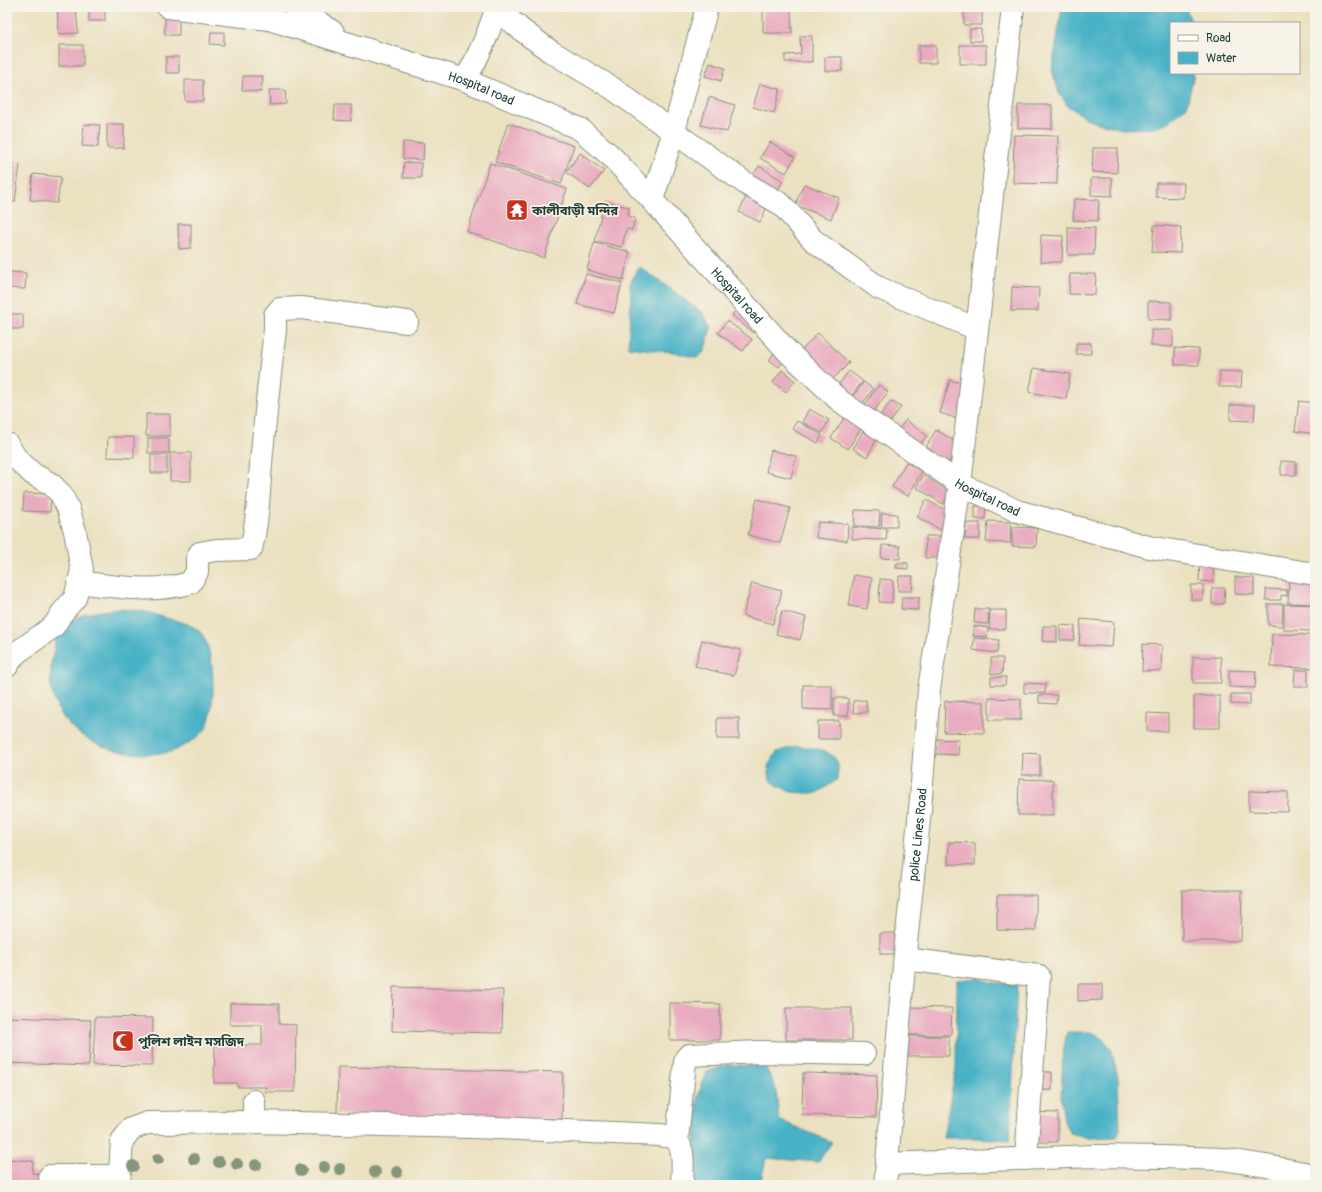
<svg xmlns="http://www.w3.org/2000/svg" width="1322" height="1192" font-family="Pangolin,'Noto Sans Bengali',sans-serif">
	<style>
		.water { fill: #49b2c7; stroke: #34787e }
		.building { fill: #e9abbf }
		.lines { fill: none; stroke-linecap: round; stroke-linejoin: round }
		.minor-casing { stroke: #858f7a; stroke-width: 24 }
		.minor { stroke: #fff; stroke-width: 22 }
		.tree { fill: #86967c }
		.labels { text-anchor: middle; stroke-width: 3.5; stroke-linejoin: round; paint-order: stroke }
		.street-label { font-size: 13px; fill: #1f3d34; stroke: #f7f3e8 }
		.poi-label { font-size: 13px; font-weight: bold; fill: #1f3d34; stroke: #f7f3e8; text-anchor: start }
	</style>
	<rect width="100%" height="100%" fill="#f7f3e8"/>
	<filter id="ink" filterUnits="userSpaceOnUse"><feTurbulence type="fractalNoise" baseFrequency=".025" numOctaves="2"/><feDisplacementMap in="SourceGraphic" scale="8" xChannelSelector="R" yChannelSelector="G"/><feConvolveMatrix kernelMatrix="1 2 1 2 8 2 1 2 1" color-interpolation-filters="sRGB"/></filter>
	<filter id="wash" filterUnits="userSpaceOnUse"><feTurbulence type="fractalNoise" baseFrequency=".012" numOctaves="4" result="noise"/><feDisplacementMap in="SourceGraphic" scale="16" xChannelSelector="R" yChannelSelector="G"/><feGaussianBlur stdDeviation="0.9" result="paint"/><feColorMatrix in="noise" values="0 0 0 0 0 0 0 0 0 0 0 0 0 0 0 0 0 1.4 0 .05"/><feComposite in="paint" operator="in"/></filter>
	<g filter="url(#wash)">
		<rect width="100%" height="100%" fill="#ebe1c1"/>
		<!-- water -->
		<path class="water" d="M1062,7h123l7,16h-21v50h23l-7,33 -19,16 -15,6 -30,1 -32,-8 -23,-15 -9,-13 -7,-23z
			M640,267l63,46 8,15 -7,24 -7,6 -24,-6 -45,-5 3,-47 -1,-16 7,-15z
			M118,609c7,1 14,1 21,2 8,0 16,4 23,6 12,4 27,5 37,14 17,15 18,80 6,99 -4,6 -28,21 -35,22 -64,11 -134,-24 -117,-98 2,-6 2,-16 5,-21 3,-4 11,-11 16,-14 13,-7 29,-8 44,-10z
			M797,746c14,2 35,2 41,18 1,5 -1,11 -1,16l-20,13h-10l-16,-1 -13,-6 -8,-6 -2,-14 9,-14z
			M978,978l16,5 23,1 -7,156 -35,-2h-32l13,-69 1,-89z
			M1067,1032h24l9,4 11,12 7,30 2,51 -3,8 -28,1 -19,-5 -6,-12 -3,-24 2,-44z
			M727,1065l38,1 11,23 3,31 53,22 -14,20 -52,-4 -6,27h-65v-62l3,-27 9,-24z"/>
		<g id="blocks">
			<!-- building -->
			<path class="building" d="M57,7h19l2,26 -19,1z
				M763,7h28l1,26h-29z
				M89,8h16v13h-16z
				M964,8h18v17h-18z
				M165,16h14v19h-14z
				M970,29h11v12h-11z
				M211,32h13v13l-14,-1z
				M800,36h12v26h-27v-7l16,-1z
				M59,45h24v21h-24z
				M919,45h17v18h-17z
				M960,45h26v19h-26z
				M166,57h13v16h-13z
				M825,57h17v14h-17z
				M710,63l15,5 -4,13 -16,-5z
				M243,76h20l-2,16 -19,-2z
				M185,80h18v21h-18z
				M760,84l20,5 -6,24 -21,-6z
				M269,90h16l1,14 -16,1z
				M709,97l26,8 -8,27 -26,-7z
				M335,105h16v16l-17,-1z
				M1018,105h34v24l-34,-1z
				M508,123l66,23 -13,38 -66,-22z
				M84,124l16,1 -2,22 -16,-1z
				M107,124h17v24h-17z
				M1014,135l44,1 -1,48 -44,-1z
				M403,142l21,1 -1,17 -20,-1z
				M770,142l25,15 -9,16 -26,-15z
				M1093,148h25l-1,25 -25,-1z
				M580,153l24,18 -14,18 -24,-17z
				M404,162l17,1v15h-18z
				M7,163l13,2 -5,37 -8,-1z
				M490,163l77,26 -23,69 -77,-26z
				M759,166l24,15 -8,14 -25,-15z
				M33,174l28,3 -4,26 -27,-3z
				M1091,178h21v18l-21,-1z
				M1156,183h28l-1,15 -27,-1z
				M804,184l35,14 -8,21 -36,-14z
				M749,190l21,10 -10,22 -21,-10z
				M1074,199l25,1 -1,21 -25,-1z
				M604,202l25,5 -1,9 7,2 -3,12 -6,-1 -4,18 -27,-6z
				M178,224h13v24l-12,1z
				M1154,225l27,2 -1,26 -28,-1z
				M1068,227l27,1 -1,27h-26z
				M1041,235l22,1 -1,26h-22z
				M594,243l36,9 -7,28 -36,-10z
				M7,272l19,1 -1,16 -18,-1z
				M586,274l36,9 -8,30 -37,-9z
				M1070,274h26l-1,21 -26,-1z
				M1012,287l27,1 -1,23h-27z
				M1148,301l23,1v18l-23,-1z
				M738,309l21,18 -6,6 -21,-18z
				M7,314h16v15h-16z
				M727,321l25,18 -9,12 -25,-18z
				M1151,330h22v17l-22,-1z
				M818,333l31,30 -18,18 -31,-29z
				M1076,343h15v11h-15z
				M1175,348l24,1v16h-24z
				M776,350l10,8 -7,9 -10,-7z
				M1034,368l36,6 -4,25 -37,-7z
				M782,370l13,11 -9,11 -13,-10z
				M849,371l14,10 -14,18 -14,-10z
				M1220,371l22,1 -1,15h-22z
				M950,380l19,6 -11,33 -18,-6z
				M864,382l9,7 -13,18 -10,-7z
				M879,385l9,7 -16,22 -9,-7z
				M891,401l10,6 -12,17 -10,-7z
				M1299,401l16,2v31l-20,-3z
				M1230,405h25l-1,16 -24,-1z
				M809,409l20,11 -7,13 -20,-11z
				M146,414h24v22h-24z
				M846,415l17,10 -15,24 -17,-11z
				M906,420l21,16 -10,12 -21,-16z
				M797,421l25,14 -4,8 -26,-14z
				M936,430l24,14 -11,18 -24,-13z
				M863,431l14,8 -10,18 -14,-8z
				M108,437h26v21l-27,-1z
				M148,438h21v15h-21z
				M771,450l25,6 -5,22 -25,-6z
				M170,453h21v28h-21z
				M151,455h16v18h-16z
				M1281,461l15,1v13h-15z
				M906,462l16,10 -14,24 -16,-9z
				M924,475l26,18 -7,11 -27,-17z
				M24,493l27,1 -1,18 -27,-1z
				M757,499l33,9 -10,35 -32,-8z
				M926,500l26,13 -9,18 -26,-14z
				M975,506h11l-1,13h-10z
				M855,510l25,1 -1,16 -25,-1z
				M882,513l15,1v13h-16z
				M988,521l23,1 -1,21 -24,-1z
				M818,522l30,2 -1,17 -31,-3z
				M966,523h14v16h-15z
				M852,527l35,2 -1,11 -34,-1z
				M1012,527l25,1 -1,19 -24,-1z
				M926,536h16v22h-17z
				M882,545l18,1v13l-19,-1z
				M1200,560h14l-1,22 -14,-1z
				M897,563h11v6l-12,-1z
				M854,575l18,3 -5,31 -18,-3z
				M899,576h14l-1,15h-14z
				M1235,577l19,1v17l-19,-1z
				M880,579l13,1 -1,23 -13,-1z
				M1289,579h26v25l-27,-1z
				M752,583l30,8 -9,33 -30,-8z
				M1191,585h12v15h-12z
				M1212,588h13l-1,16h-12z
				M1266,589l21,1v6l-6,-1v5h-15z
				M902,597h17l-1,13 -17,-1z
				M1268,604h15l-1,22 -14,-1z
				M1284,604l31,1v26l-31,-1z
				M975,609h14l-1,15 -14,-1z
				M990,610h16v19h-17z
				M782,611l24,6 -6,23 -24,-6z
				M1081,619l33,3 -2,25 -33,-2z
				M1060,625l15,1 -1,14h-14z
				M974,626l14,2 -1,9 -14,-1z
				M1043,626h14v16l-15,-1z
				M1272,634l43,1v33l-44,-1z
				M974,638l25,2 -2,13 -24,-3z
				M702,640l39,10 -7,26 -39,-10z
				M1143,644l19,1 -1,26h-19z
				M1193,657h28v26h-28z
				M991,658h12l-1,16h-11z
				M1229,670l27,1 -1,17 -26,-1z
				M1295,670h13v17h-14z
				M991,677h15l-1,8h-14z
				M1024,683l22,1 -1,9h-21z
				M803,685h29v25l-29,-1z
				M1231,694h19v11l-19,-1z
				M1039,695h18l-1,9 -17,-1z
				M1194,696h26v32h-26z
				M834,698h14v18h-14z
				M989,698l32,1v21h-32z
				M866,700l1,12 -13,1 -1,-12z
				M945,701l39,1v31l-40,-1z
				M1147,713l21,1v17h-21z
				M717,718h22v21h-22z
				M818,721h21v18h-21z
				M936,739l23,1 -1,15 -23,-1z
				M1023,753l17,1v21h-18z
				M1019,779l34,1v35h-35z
				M1249,791l39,1v20l-39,-1z
				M949,842l26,1v22l-27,-1z
				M1182,890h60l-1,51h-59z
				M997,895h39v36l-39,-1z
				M880,933h18v21h-18z
				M1078,984h24v16l-24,1z
				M393,987l110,3 -1,43 -110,-2z
				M230,1003l49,1v20l17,1 -1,67h-30l1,-5h-29v-4h-23l1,-38h47v-20h-32z
				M670,1003l50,1v36h-50z
				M907,1007l45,1 -1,27h-44z
				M786,1008h66v32h-66z
				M7,1017l84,3 -2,46 -82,-3z
				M95,1017l58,1 -1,48 -59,-1z
				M908,1036h41v20h-41z
				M338,1067l225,5 -1,47 -225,-5z
				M1035,1072h17v18h-17z
				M803,1073l74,2 -1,42 -74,-2z
				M1032,1112l26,1v29h-26z
				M7,1159l26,2 -1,12 10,1 -1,11h-34z
				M773,1183l32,1v1h-32z"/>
		</g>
	</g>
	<g filter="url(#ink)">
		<use href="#blocks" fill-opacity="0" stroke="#858f7a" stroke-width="1"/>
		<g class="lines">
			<!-- minor casing -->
			<g class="minor-casing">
				<g id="minor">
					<path id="s1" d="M168,7l101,12 196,61 115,49 32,28 40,43 136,152 52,49 120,83 57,27 132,36 166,27"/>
					<path d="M296,7l37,25"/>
					<path d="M496,8l27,23 27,20 62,37 136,97 33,19 32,36 66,48 98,41"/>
					<path d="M465,80c13,-22 24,-48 32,-73"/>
					<path d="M652,200l22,-69 33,-124"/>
					<path d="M7,444l9,14 17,16 18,10 10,10 7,14 7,23 7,39 -7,28 -13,15 -8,13 -39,28 -8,12"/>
					<path d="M79,582c37,5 75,11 111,1l7,-11v-12l3,-7 16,-3 35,-1c8,-32 8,-65 11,-97 4,-41 8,-81 13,-122v-15l5,-6 21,-1 106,14"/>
					<path d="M905,959l134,17 -13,183"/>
					<path d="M254,1122v-21"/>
					<path d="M677,1140l8,-78 1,-4 3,-3 71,-3 104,2"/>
					<path d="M887,1164l207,-8 68,1 60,2 44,7 49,9"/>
					<path d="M50,1176h69"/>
					<path d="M119,1185l3,-44 9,-12 16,-6 107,-1 217,5 189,8c4,1 9,1 12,2 15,7 10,35 10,48"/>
					<path id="s2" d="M885,1185l21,-242 14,-133 9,-120 31,-206 53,-477"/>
				</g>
			</g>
			<!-- minor -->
			<use href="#minor" class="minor"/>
		</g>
		<!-- trees -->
		<g class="tree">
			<circle cx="158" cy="1159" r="6"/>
			<circle cx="194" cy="1159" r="6"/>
			<circle cx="219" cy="1162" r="6"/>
			<circle cx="237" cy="1164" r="6"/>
			<circle cx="256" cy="1165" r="6"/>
			<circle cx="133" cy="1166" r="6"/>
			<circle cx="324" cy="1167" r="6"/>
			<circle cx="340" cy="1169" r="6"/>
			<circle cx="301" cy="1170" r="6"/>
			<circle cx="375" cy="1172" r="6"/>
			<circle cx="397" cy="1172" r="6"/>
		</g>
	</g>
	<!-- icons -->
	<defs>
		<g id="temple-square" transform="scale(1.15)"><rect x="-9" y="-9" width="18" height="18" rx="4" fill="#c8321e" stroke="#f7f3e8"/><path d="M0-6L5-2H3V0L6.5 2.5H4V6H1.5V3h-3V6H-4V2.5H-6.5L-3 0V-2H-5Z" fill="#fff"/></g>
		<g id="mosque-square" transform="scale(1.15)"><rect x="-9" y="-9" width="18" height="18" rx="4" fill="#c8321e" stroke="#f7f3e8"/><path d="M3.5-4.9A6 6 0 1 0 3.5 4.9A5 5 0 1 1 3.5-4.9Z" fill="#fff"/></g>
	</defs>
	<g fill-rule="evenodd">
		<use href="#temple-square" x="517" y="210"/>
		<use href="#mosque-square" x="123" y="1041"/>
	</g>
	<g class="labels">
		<!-- street labels -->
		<g class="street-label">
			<text dy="5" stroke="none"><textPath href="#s1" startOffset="325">Hospital road</textPath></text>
			<text dy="5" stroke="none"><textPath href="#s1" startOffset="661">Hospital road</textPath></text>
			<text dy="5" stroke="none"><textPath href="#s1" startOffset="985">Hospital road</textPath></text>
			<text dy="5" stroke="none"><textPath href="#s2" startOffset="352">police Lines Road</textPath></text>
		</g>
		<!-- poi labels -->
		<g class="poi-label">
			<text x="532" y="215">কালীবাড়ী মন্দির</text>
			<text x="138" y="1046">পুলিশ লাইন মসজিদ</text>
		</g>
	</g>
	<!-- margin -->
	<rect width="1322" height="1192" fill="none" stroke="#f7f3e8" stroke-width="24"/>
	<!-- legend -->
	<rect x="1170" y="22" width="130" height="52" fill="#f7f3e8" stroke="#a1aaa0"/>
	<rect x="1178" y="35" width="20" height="6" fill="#ffffff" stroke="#a1aaa0"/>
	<text x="1206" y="42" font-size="12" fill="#1f3d34">Road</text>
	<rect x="1178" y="52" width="20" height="12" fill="#49b2c7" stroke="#a1aaa0"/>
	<text x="1206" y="62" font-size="12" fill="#1f3d34">Water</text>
</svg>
